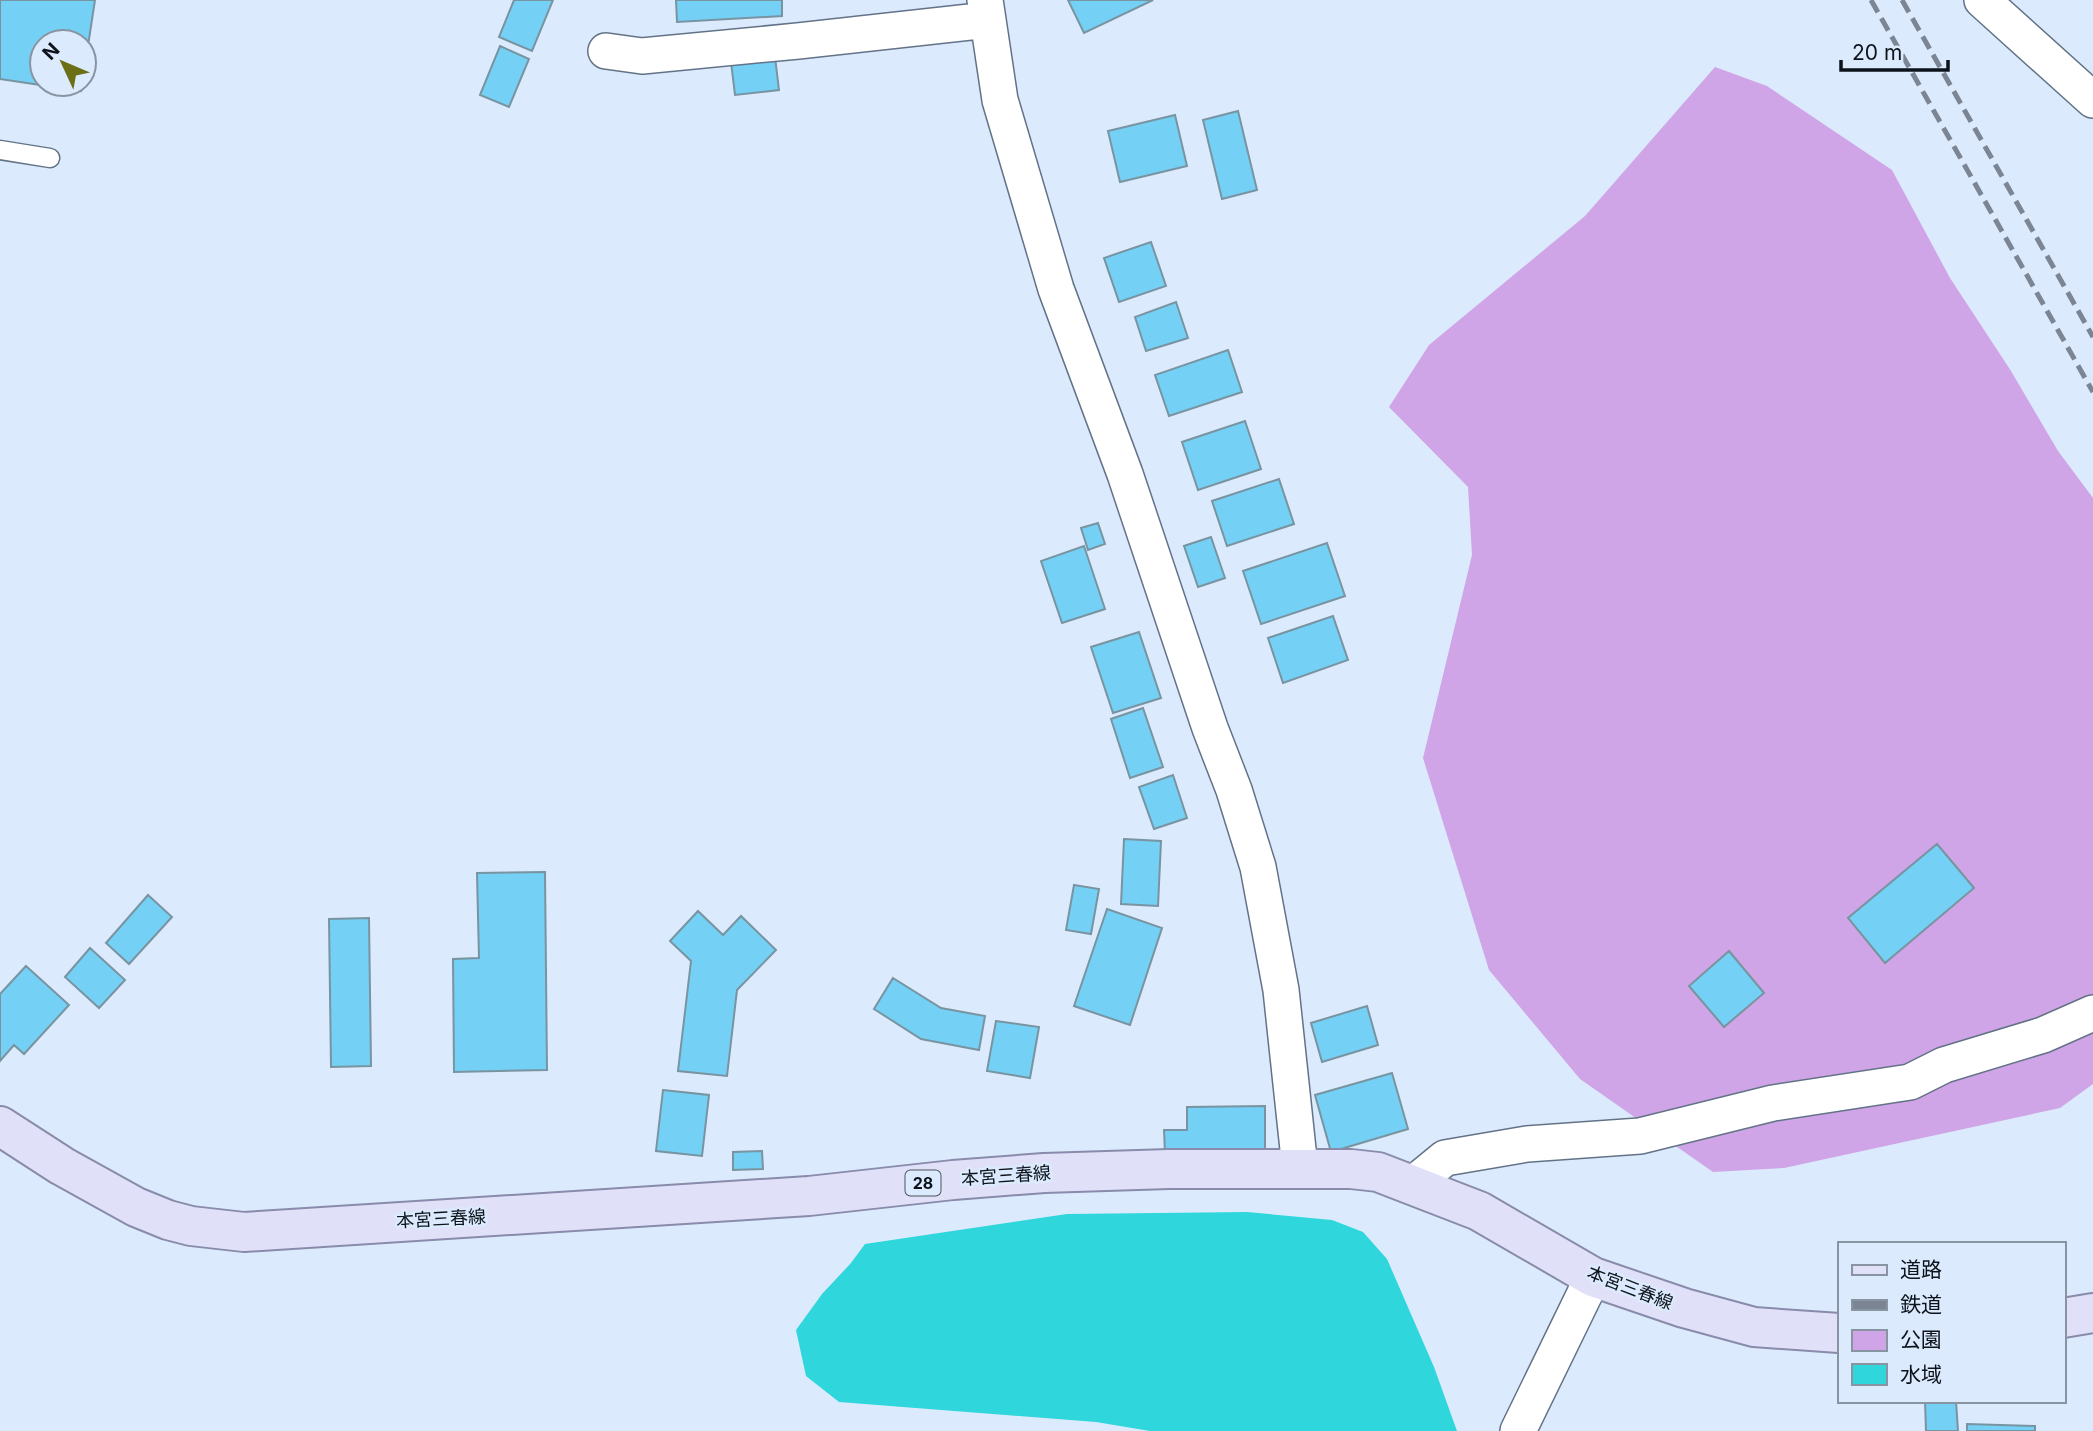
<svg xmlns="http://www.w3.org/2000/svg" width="2093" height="1431" font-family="Inter,'Noto Sans JP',sans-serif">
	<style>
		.green { fill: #cfa5e7 }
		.water { fill: #2fd6db }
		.building { fill: #75d0f6; stroke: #7894a1; stroke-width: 2 }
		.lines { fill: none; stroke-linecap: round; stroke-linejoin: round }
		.service-casing { stroke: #637387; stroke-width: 21 }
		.minor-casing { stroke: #637387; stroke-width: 38 }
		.primary-casing { stroke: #888ba9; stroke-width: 42 }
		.service { stroke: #fff; stroke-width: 18 }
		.minor { stroke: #fff; stroke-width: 35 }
		.primary { stroke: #e0e0f9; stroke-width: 38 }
		.rail { stroke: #7b8593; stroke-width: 5; stroke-dasharray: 14 7; stroke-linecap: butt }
		.labels { text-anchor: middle; stroke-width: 5; stroke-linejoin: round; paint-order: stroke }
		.shield { fill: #dceafd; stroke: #4b545f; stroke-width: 2 }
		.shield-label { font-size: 16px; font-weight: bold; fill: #0d131b }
		.street-label { font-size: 18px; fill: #0d131b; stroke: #dceafd }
	</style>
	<rect width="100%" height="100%" fill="#dceafd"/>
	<!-- green -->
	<path class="green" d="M1715,67l52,19 125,84 58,108 61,93 47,80 35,47v586l-33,24 -276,60 -71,4 -133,-93 -91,-109 -66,-212 49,-203 -4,-68 -79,-80 40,-62 156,-129z"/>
	<!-- water -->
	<path class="water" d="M1247,1212l85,8 31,12 24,27 47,108 23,64h-307l-54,-9 -257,-20 -33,-26 -10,-46 26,-36 29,-31 14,-19 202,-30z"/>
	<!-- building -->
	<path class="building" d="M0,0h95l-11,72v-30h-42v42h40l-1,7 -81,-12z
		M514,0h39l-21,51 -33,-14z
		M676,0h106v16l-105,6z
		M1068,0h85l-69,33z
		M500,46l29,13 -20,48 -29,-12z
		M775,57l4,33 -44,5 -4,-33z
		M1238,111l19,79 -35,9 -19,-79z
		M1175,115l12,51 -67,16 -12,-51z
		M1151,242l15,44 -47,16 -15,-44z
		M1176,302l12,36 -42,13 -11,-34z
		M1228,350l14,42 -73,24 -14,-41z
		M1245,421l16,48 -63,21 -16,-48z
		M1279,479l15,45 -67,22 -15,-45z
		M1098,523l7,21 -17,6 -7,-22z
		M1211,537l14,41 -27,9 -14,-41z
		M1327,543l18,53 -84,28 -18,-53z
		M1084,546l21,63 -43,14 -21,-62z
		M1333,616l15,44 -65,23 -15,-45z
		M1139,632l22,66 -48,15 -22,-66z
		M1143,708l20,59 -33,11 -19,-59z
		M1173,775l14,43 -33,11 -15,-42z
		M1124,839l37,2 -3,65 -37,-2z
		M1937,844l37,44 -89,75 -37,-45z
		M545,872l2,198 -93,2 -1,-113 26,-1 -2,-85z
		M1074,885l25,4 -8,45 -25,-4z
		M148,895l24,22 -43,47 -23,-21z
		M1107,909l55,19 -32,97 -56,-19z
		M698,911l25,24 18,-19 35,34 -39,40 -10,86 -49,-5 13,-110 -21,-20z
		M369,918l2,148 -40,1 -2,-148z
		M90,948l35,32 -26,28 -34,-31z
		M1729,951l35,42 -40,34 -35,-41z
		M26,966l43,39 -45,49 -10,-9 -14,16v-67z
		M893,978l48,30 44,8 -6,34 -58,-11 -47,-30z
		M1367,1006l11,39 -56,17 -11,-39z
		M996,1021l43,6 -9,51 -43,-7z
		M1392,1073l16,56 -77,23 -16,-57z
		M663,1090l46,5 -7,61 -46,-5z
		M1265,1106v46l-100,1 -1,-23h23v-23z
		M762,1151l1,18 -30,1v-18z
		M1925,1401h31l2,30h-32z
		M1967,1424l68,2v5h-68z"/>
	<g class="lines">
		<!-- service casing -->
		<g class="service-casing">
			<path id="service" d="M0,150l50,8"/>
		</g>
		<!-- minor casing -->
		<g class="minor-casing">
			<path id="minor" d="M985,0l15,100 56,189 69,185 85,254 24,62 24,77 23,123 19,178
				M1982,0l111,100
				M606,51l36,5 156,-15 190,-21
				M1412,1185l33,-27 82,-14 113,-8 133,-33 137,-21 34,-17 99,-30 50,-22
				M1518,1431l75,-154"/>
		</g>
		<!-- primary casing -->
		<g class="primary-casing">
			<path id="primary" d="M0,1126l62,40 74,41 32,13 23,6 53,6 565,-36 144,-16 91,-7 125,-4h182l27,3 101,39 114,66 91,31 70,19 85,6
				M2063,1318l30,-5"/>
		</g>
		<!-- service -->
		<use href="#service" class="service"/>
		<!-- minor -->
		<use href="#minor" class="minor"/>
		<!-- primary -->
		<use href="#primary" class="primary"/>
		<!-- rail -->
		<path class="rail" d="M1871,0l222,392
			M1902,0l191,337"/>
	</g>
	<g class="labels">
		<!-- shield labels -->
		<rect class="shield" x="905.5" y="1170.5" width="35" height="25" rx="5"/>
		<g class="shield-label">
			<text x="923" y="1189">28</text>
		</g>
		<!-- street labels -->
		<g class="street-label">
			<text transform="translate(1006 1176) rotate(-4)" y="6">本宮三春線</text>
			<text transform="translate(441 1219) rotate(-3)" y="6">本宮三春線</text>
			<text transform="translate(1630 1288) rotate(21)" y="6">本宮三春線</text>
		</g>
	</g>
	<!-- legend -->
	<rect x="1838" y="1242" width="228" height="161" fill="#dceafd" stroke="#8994a3" stroke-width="2"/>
	<rect x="1852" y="1265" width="35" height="10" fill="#e0e0f9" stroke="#8994a3" stroke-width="2"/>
	<text x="1900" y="1277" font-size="21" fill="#0d131b">道路</text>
	<rect x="1852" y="1300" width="35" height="10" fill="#7b8593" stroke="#8994a3" stroke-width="2"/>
	<text x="1900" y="1312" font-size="21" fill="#0d131b">鉄道</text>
	<rect x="1852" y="1330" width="35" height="21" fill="#cfa5e7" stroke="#8994a3" stroke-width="2"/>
	<text x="1900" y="1347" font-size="21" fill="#0d131b">公園</text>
	<rect x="1852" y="1364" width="35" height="21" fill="#2fd6db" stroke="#8994a3" stroke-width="2"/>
	<text x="1900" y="1382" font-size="21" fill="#0d131b">水域</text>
	<!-- north arrow -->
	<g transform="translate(63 63) rotate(314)"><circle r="33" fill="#dceafd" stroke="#8994a3" stroke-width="2"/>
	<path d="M0-5L12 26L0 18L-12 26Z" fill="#6b7016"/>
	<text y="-10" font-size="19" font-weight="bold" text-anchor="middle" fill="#0d131b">N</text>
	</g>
	<!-- scale -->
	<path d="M1841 60v10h107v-10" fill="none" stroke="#0d131b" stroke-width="3.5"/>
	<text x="1852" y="60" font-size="21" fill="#0d131b" stroke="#dceafd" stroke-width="5" paint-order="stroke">20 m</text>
</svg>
